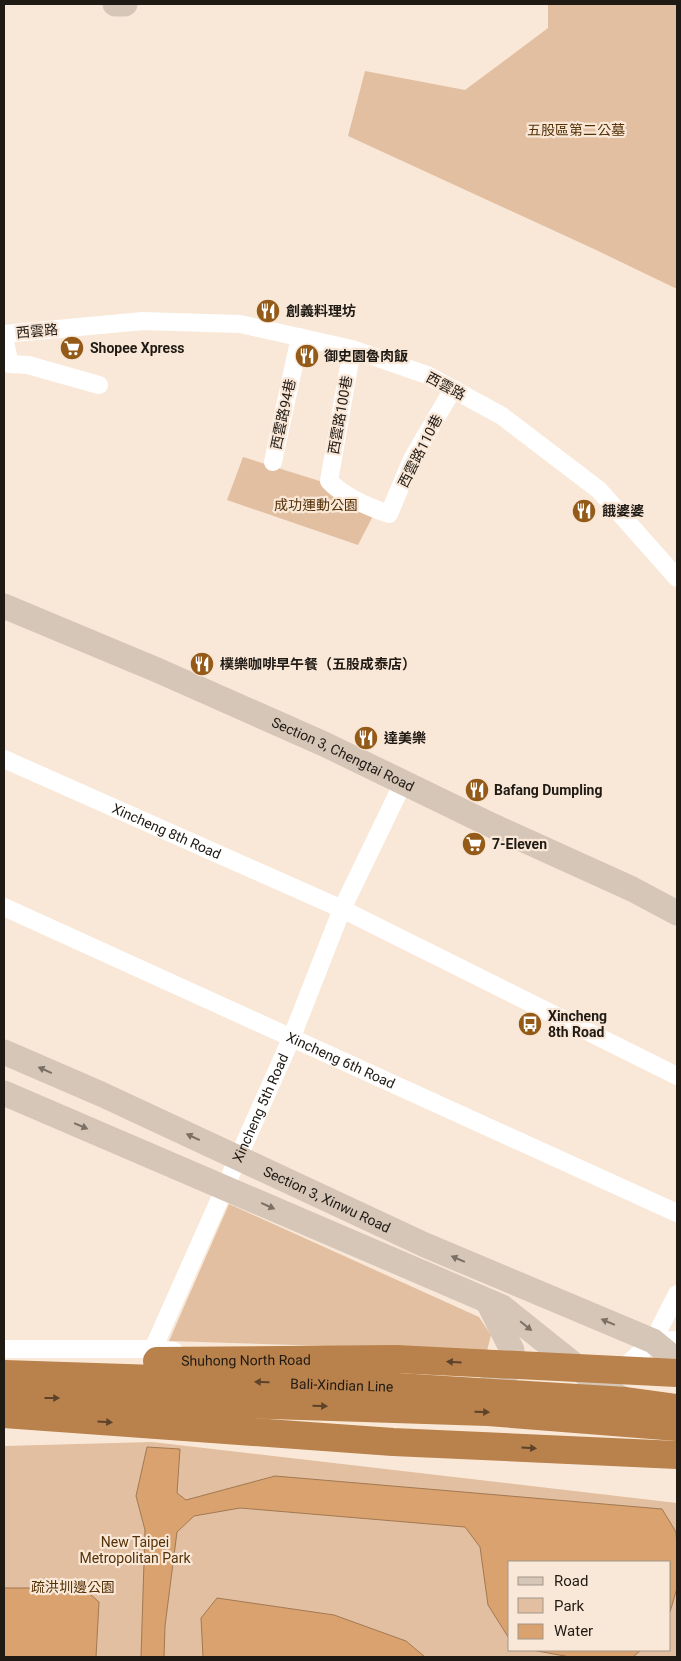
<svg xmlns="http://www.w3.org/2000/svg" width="681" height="1661" font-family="Roboto,'Noto Sans TC',sans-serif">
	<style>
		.green { fill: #e2bfa0; fill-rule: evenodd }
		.water { fill: #d9a26e; stroke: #a27953 }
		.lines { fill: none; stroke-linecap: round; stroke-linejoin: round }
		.street { stroke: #fff; stroke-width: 18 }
		.secondary { stroke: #d6c6b8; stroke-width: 25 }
		.highway { stroke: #b9814b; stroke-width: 28 }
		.oneway { fill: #7b7066 }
		.oneway2 { fill: #5d432a }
		.labels { text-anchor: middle; stroke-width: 4.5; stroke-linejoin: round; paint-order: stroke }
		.park-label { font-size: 14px; fill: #553106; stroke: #f9e8d8 }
		.poi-label { font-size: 14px; font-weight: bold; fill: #201a14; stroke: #f9e8d8; text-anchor: start }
		.street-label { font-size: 14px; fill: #201a14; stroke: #f9e8d8 }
	</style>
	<rect width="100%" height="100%" fill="#f9e8d8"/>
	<!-- green -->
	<path class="green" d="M548,4h129v285l-83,-40 -246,-113 17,-65 100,19 83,-62z
		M243,457l83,26 48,31 -16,31 -131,-45z
		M229,1204l250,113 12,18 -4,16 -318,-10z
		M152,1442l525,61v154h-673v-211zM510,1562h160v88h-160z"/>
	<!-- water -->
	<path class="water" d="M147,1447l33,2 -3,44 9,7 89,-24 387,33 14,23 1,14v42l-7,24v-50h-160v78l-22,-35 -8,-58 -15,-20 -225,-19 -46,8 -17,16 -12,94 -1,31h-23l4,-127 -9,-34z
		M4,1588h79l16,14 -3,55h-92z
		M217,1598l117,17 72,26 19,16h-222l-2,-39z
		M532,1650h109l-8,7h-63z"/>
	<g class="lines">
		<!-- street -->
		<g class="street">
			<path d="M4,334l139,-13 97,3 112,25 75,26 75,41 97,74 78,88"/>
			<path d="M4,338l6,26 18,1 71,20"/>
			<path d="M352,349l-23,132c15,16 39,26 60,33l23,-55 41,-70"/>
			<path d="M273,462l27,-125"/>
			<path id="s1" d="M4,759l338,150 335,167"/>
			<path id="s2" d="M4,907l673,306"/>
			<path d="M653,1341l24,-47"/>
			<path d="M4,1349h149l21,2"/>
			<path id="s3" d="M153,1349l138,-310 51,-130 61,-126"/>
			<path d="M618,1373l35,-32 24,-1"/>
		</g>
		<!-- secondary -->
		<g class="secondary">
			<path d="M115,4h10"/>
			<path id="s4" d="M4,606l153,64 167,74 169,82 139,63 45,24"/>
			<path id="s5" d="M4,1052l97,42 324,151 228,96 24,20"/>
			<path d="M4,1093l498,214 100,80 28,16"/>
			<path d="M488,1302l24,48 -3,20 -20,17"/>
		</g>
		<!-- highway -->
		<g class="highway">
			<path id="s6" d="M157,1361l239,-2 281,14"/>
			<path id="s7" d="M4,1374l393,13 229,14 51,7"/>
			<path d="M8,1400l43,-2 437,14 189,15"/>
			<path d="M4,1414l389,28 284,13"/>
		</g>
	</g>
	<!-- one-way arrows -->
	<defs><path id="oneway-solid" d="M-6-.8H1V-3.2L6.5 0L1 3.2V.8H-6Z" transform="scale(1.25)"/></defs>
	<g class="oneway">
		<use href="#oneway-solid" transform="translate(45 1070) rotate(-156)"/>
		<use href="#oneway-solid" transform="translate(81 1126) rotate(23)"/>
		<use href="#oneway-solid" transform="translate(193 1137) rotate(-155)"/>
		<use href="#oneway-solid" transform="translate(268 1206) rotate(24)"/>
		<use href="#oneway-solid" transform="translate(458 1259) rotate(-157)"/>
		<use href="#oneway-solid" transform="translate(608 1322) rotate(-157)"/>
		<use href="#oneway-solid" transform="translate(526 1326) rotate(39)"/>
	</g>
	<g class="oneway2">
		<use href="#oneway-solid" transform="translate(454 1362) rotate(-177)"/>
		<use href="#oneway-solid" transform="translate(262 1382) rotate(-178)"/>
		<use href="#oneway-solid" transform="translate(52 1398)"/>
		<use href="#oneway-solid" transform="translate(320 1406) rotate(2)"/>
		<use href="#oneway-solid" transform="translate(482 1412) rotate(2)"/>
		<use href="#oneway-solid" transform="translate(105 1422) rotate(4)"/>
		<use href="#oneway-solid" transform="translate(529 1448) rotate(3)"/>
	</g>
	<!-- icons -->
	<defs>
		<g id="restaurant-disc" transform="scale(1.25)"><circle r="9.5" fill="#945a18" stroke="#f9e8d8"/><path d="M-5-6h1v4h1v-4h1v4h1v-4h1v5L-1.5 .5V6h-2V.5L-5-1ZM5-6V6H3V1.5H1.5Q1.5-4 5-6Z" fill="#fff"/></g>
		<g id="supermarket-disc" transform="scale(1.25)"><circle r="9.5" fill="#945a18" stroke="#f9e8d8"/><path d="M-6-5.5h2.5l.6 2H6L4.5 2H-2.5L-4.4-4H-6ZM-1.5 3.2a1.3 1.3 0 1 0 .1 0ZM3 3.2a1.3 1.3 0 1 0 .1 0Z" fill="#fff"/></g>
		<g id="bus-disc" transform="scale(1.25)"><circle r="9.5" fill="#945a18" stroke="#f9e8d8"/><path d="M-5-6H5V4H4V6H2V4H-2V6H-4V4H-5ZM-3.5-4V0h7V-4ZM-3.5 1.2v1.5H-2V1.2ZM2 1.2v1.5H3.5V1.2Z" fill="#fff"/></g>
	</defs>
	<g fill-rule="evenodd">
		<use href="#restaurant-disc" x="268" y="311"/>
		<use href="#supermarket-disc" x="72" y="348"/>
		<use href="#restaurant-disc" x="307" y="356"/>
		<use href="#restaurant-disc" x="584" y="511"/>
		<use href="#restaurant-disc" x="202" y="664"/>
		<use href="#restaurant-disc" x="366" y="738"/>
		<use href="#restaurant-disc" x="477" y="790"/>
		<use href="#supermarket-disc" x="474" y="844"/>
		<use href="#bus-disc" x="530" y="1024"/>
	</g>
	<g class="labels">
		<!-- park labels -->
		<g class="park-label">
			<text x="576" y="135">五股區第二公墓</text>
			<text x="316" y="510">成功運動公園</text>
			<text x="135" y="1547">New Taipei<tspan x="135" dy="16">Metropolitan Park</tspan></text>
			<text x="73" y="1592">疏洪圳邊公園</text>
		</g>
		<!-- poi labels -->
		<g class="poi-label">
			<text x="286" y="316">創義料理坊</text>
			<text x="90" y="353">Shopee Xpress</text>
			<text x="324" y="361">御史園魯肉飯</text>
			<text x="602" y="516">餓婆婆</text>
			<text x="220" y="669">樸樂咖啡早午餐（五股成泰店）</text>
			<text x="384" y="743">達美樂</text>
			<text x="494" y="795">Bafang Dumpling</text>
			<text x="492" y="849">7-Eleven</text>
			<text x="548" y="1021">Xincheng<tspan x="548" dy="16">8th Road</tspan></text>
		</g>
		<!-- street labels -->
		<g class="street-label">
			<text transform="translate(37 331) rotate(-5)" y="5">西雲路</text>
			<text transform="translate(446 386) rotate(28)" y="5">西雲路</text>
			<text transform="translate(283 414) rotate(-78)" y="5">西雲路94巷</text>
			<text transform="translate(340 415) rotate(-80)" y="5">西雲路100巷</text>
			<text transform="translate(420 451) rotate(-63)" y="5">西雲路110巷</text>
			<text dy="5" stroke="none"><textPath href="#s4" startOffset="370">Section 3, Chengtai Road</textPath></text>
			<text dy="5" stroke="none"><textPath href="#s1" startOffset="178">Xincheng 8th Road</textPath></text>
			<text dy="5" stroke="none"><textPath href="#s2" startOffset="370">Xincheng 6th Road</textPath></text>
			<text dy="5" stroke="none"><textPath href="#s3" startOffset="264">Xincheng 5th Road</textPath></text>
			<text dy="5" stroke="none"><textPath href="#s5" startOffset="355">Section 3, Xinwu Road</textPath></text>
			<text dy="5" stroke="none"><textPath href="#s6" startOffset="89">Shuhong North Road</textPath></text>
			<text dy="5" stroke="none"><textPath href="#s7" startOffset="338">Bali-Xindian Line</textPath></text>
		</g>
	</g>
	<!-- border -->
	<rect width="681" height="1661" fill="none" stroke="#201a14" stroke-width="10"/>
	<!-- legend -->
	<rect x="508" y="1561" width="162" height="90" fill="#f9e8d8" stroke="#a2968a"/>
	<rect x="518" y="1577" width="25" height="8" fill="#d6c6b8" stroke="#a2968a"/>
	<text x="554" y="1586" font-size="15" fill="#201a14">Road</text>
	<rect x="518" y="1598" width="25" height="15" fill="#e2bfa0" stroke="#a2968a"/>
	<text x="554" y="1611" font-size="15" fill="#201a14">Park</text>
	<rect x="518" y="1624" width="25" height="15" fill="#d9a26e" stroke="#a2968a"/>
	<text x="554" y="1636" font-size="15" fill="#201a14">Water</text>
</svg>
